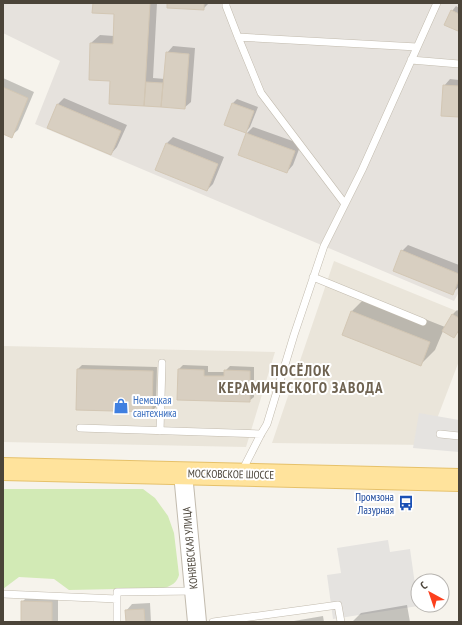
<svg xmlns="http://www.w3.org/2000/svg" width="462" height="625" font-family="'PT Sans Narrow',sans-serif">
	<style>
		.residential { fill: #eae5da }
		.industrial { fill: #e6e2dd }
		.green { fill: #d2eab5 }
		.parking { fill: #e5e3e0 }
		.shadow { fill: #0003 }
		.building { fill: #d8cfc1; stroke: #d3c7b4 }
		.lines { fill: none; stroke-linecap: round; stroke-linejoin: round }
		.service-casing { stroke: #c2bbae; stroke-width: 8 }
		.tertiary-casing { stroke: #c2bbae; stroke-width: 20 }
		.primary-casing { stroke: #e6c16a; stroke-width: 24 }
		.service { stroke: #fff; stroke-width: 7 }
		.tertiary { stroke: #fff; stroke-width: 18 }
		.primary { stroke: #ffe39c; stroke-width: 22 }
		.labels { text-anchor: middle; stroke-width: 4; stroke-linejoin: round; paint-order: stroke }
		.shop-label { font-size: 11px; fill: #366cbe; stroke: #fff; text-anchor: start }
		.street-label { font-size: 11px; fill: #4b4439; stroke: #fff }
		.transit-label { font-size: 11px; fill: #164399; stroke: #fff; text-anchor: end }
		.district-label { font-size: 15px; font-weight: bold; letter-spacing: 1px; fill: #6e6250; stroke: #fff }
	</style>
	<rect width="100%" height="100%" fill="#f6f3ec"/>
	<!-- residential -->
	<path class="residential" d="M334,261l125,51v49l-32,84 -155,-2z
		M3,346l272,6 -29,95 -243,-5z"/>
	<!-- industrial -->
	<path class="industrial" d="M3,3h456v289l-5,9 -419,-177 25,-63 -57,-28z"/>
	<!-- green -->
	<path class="green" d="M3,489h140l12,9 13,18 6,17 5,42c-2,7 -7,11 -15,13l-95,2 -15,-11 -35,-2 -16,12z"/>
	<!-- parking -->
	<path class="parking" d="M419,413l40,7v32l-46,-4z
		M388,540l2,12 20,-3 8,57 -85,13 -6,-44 14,-2 -4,-25z"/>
	<!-- shadow -->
	<path class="shadow" d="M94,3h63l-4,75 12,1 2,-26 6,-7 22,2 -4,54 -7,6 -74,-5 2,-23 -21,-37 9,-8 14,1 1,-23z
		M168,3h41l-6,6z
		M456,6l3,2v21l-1,1 -6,-19z
		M3,78l31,14 -16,38 -7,6 -8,-3z
		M450,79l9,1v36l-15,-30z
		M64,98l63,27 -10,22 -6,7 -53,-50z
		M237,99l21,8 -8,20 -4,5 -21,-8 8,-21z
		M253,127l48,17 -8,21 -6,7 -40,-39z
		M173,137l51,20 -11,27 -6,6 -40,-47z
		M408,245l51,20v22l-7,6 -50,-42z
		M367,296l78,31 8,-13 4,-4 2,1v20l-6,6 -10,-6 -8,19 -15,15 -68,-54z
		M82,365l75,2 -1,40 -4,4 -74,-42z
		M183,365l25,1v6h17v-1l5,-5 24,1v30l-5,4 -70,-32z
		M29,595l29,1v26h-36v-20z
		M150,603l1,19h-24l-1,-11 6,-7z
		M407,605l3,17h-58l9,-9z
		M323,616l1,6h-36z"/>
	<!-- building -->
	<path class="building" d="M93,3h57l-6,103 -35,-2 1,-23 -21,-1 1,-37 23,1 1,-30 -22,-1z
		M167,3h37v7l-37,-2z
		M451,10l8,4v15l-1,2 -14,-6z
		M166,52l23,2 -4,55 -24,-2z
		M146,82l17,1 -2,24 -17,-1z
		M443,85l16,1v31l-18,-1z
		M3,87l25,11 -16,40 -9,-4z
		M232,103l22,8 -8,22 -22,-8z
		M57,104l64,27 -10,24 -64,-27z
		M246,133l49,18 -8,22 -49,-18z
		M166,143l52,21 -11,27 -52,-21z
		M401,250l58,24v5l-6,16 -60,-24z
		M351,311l79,31 -9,24 -79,-31z
		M452,314l7,4v12l-5,8 -12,-7z
		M77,369l76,2 -1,41 -76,-2z
		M178,369l26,1v6h20v-6l26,1v31l-73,-2z
		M21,601l31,1v20h-31z
		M144,609l1,13h-19l-1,-12z"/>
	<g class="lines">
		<!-- service casing -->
		<g class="service-casing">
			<path id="service" d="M226,3v3l12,31 23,56 84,111
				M238,37l179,10
				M411,60l48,4
				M313,277l110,45
				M80,428l181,6
				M160,431l2,-68
				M440,434l19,2
				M242,471l19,-37 6,-10 27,-89 30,-89 38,-76 75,-167
				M3,594l114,5
				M117,622v-30l77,-1
				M213,622l125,-17 3,17"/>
		</g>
		<!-- tertiary casing -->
		<g class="tertiary-casing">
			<path id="tertiary" d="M183,473l14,149"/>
		</g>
		<!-- primary casing -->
		<g class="primary-casing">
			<path id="primary" d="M3,469l456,11"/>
		</g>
		<!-- service -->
		<use href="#service" class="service"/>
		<!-- tertiary -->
		<use href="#tertiary" class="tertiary"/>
		<!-- primary -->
		<use href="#primary" class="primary"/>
	</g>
	<!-- icons -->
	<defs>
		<g id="shop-bare" transform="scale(1.2)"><path d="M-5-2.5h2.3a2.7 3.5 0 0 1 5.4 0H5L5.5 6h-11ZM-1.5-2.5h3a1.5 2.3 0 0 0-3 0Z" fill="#3f7fe0" stroke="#fff" stroke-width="2.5" paint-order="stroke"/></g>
		<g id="bus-bare" transform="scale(1.2)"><path d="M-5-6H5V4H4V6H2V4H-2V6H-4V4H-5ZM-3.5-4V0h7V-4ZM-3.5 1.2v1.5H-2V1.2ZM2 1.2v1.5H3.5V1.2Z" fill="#1a4fb4" stroke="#fff" stroke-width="2.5" paint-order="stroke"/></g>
	</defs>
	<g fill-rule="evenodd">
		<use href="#shop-bare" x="121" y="406"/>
		<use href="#bus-bare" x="406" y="503"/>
	</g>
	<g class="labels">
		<!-- shop labels -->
		<g class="shop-label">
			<text x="133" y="404">Немецкая<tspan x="133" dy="13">сантехника</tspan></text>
		</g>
		<!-- street labels -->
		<g class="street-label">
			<text transform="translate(231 474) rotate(1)" y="4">МОСКОВСКОЕ ШОССЕ</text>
			<text transform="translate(190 548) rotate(-95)" y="4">КОНЯЕВСКАЯ УЛИЦА</text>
		</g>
		<!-- transit labels -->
		<g class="transit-label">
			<text x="394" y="501">Промзона<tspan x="394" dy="13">Лазурная</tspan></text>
		</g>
		<!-- district labels -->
		<g class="district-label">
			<text x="301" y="376">ПОСЁЛОК<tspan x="301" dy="17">КЕРАМИЧЕСКОГО ЗАВОДА</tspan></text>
		</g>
	</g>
	<!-- border -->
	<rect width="462" height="625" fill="none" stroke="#4b4439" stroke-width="8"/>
	<!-- north arrow -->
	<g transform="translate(430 593) rotate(320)"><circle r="19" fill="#ffffff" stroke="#b7b4b0"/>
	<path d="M0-3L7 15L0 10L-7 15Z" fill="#fc3f1d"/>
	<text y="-6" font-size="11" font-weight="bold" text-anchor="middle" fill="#4b4439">С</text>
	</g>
</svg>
